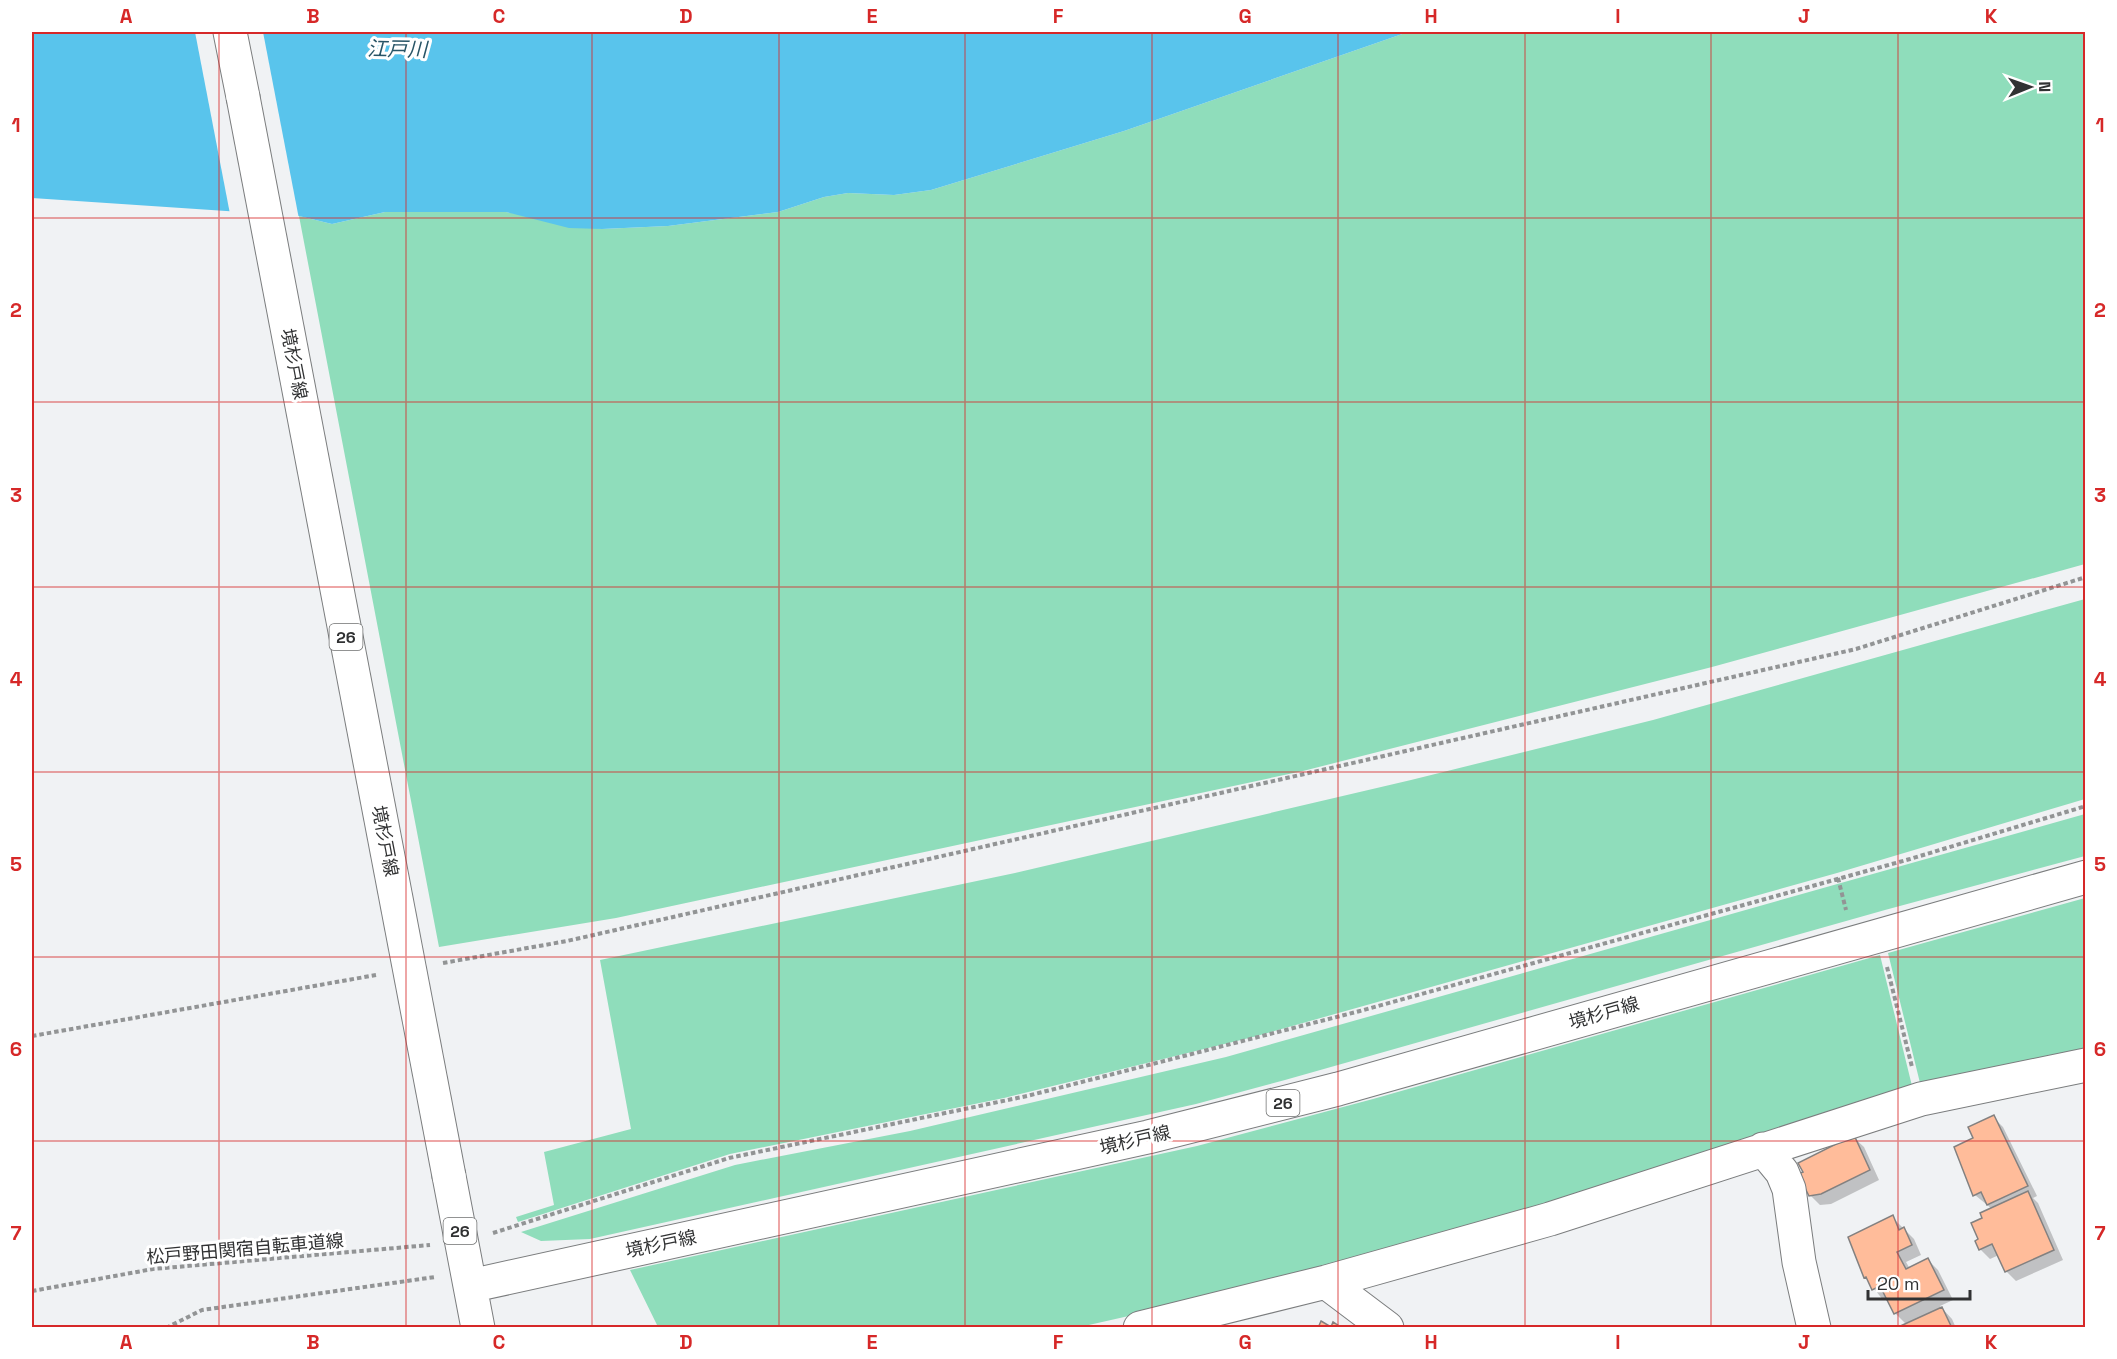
<svg xmlns="http://www.w3.org/2000/svg" width="2117" height="1359" font-family="'Space Grotesk','Noto Sans JP',sans-serif">
	<style>
		.green { fill: #8fddbb }
		.water { fill: #59c4ec }
		.pier { fill: #f0f2f4 }
		.shadow { fill: #0003 }
		.building { fill: #ffbc9a; stroke: #838180; stroke-width: 1.5 }
		.lines { fill: none; stroke-linecap: round; stroke-linejoin: round }
		.minor-casing { stroke: #7b7d7e; stroke-width: 35 }
		.major-casing { stroke: #7b7d7e; stroke-width: 35 }
		.path { stroke: #929495; stroke-width: 4; stroke-dasharray: 4.5 3; stroke-linecap: butt }
		.minor { stroke: #fff; stroke-width: 33 }
		.major { stroke: #fff; stroke-width: 33 }
		.major-bridge-casing { stroke: #7b7d7e; stroke-width: 35; stroke-linecap: butt }
		.major-bridge { stroke: #fff; stroke-width: 33 }
		.grid { fill: none; stroke: #d62828; stroke-width: 1.5; stroke-opacity: 0.55 }
		.labels { text-anchor: middle; stroke-width: 6; stroke-linejoin: round; paint-order: stroke }
		.shield { fill: #fff; stroke: #6f7070; stroke-width: 1.5 }
		.shield-label { font-size: 16px; font-weight: bold; fill: #313233 }
		.street-label { font-size: 18px; fill: #313233; stroke: #fff }
		.water-label { font-size: 20px; font-style: italic; fill: #285567; stroke: #fff }
		.neatline { fill: none; stroke: #d62828; stroke-width: 2 }
		.grid-label { font-size: 20px; text-anchor: middle; font-weight: bold; fill: #d62828 }
	</style>
	<rect width="100%" height="100%" fill="#f0f2f4"/>
	<!-- green -->
	<path class="green" d="M1408,32h677v532l-373,103 -409,104 -687,147 -177,29 -140,-731 33,8 53,-12h121l96,17 66,-3 110,-14 46,-15 24,-4 46,2 37,-5 193,-59z
		M2085,599v200l-248,74 -584,164 -249,61 -274,56 -212,68 -2,-5 38,-12 -10,-53 87,-23 -31,-169 415,-87 396,-93 242,-60z
		M2085,814v42l-200,54 -600,170 -89,24 -606,135 -49,2 -20,-9 214,-67 175,-34 316,-74z
		M2085,898v156l-164,33 -33,-134z
		M1880,955l33,135 -359,112 -328,92 -146,33h-422l-28,-57 567,-124 176,-47z"/>
	<!-- water -->
	<path class="water" d="M32,32h1376l-284,99 -193,59 -37,5 -46,-2 -24,4 -46,15 -110,14 -66,3 -33,-1 -63,-16h-121l-53,12 -33,-8 -267,-18z"/>
	<!-- pier -->
	<path class="pier" d="M195,32h68l36,187 -69,-5z"/>
	<!-- shadow -->
	<path class="shadow" d="M1993,1117l10,10 34,69 -4,2 5,5 25,57 -47,21 -10,-10 -7,-16 -9,4 -10,-10 4,-31 8,-9 -17,-14 1,-57z
		M1853,1137l11,10 15,33 -48,24 -11,1 -10,-10z
		M1892,1217l22,22 7,16 -15,7 4,7 18,-9 10,10 15,30 -13,6 12,13 4,9h-57l7,-4 -11,-11 -7,-15 -5,2 -18,-23z"/>
	<!-- building -->
	<path class="building" d="M1994,1115l34,71 -41,19 -6,-13 -8,4 -19,-49 19,-9 -5,-11z
		M1854,1135l16,35 -49,24 -12,2 -11,-22 5,-2 -5,-9z
		M2028,1191l26,59 -49,22 -13,-28 -13,6 -4,-9 3,-2 -7,-16 11,-5 -2,-5z
		M1893,1215l6,15 5,-3 8,18 -15,7 9,17 22,-11 16,32 -50,24 -14,-28 -8,4 -6,-13 -2,1 -16,-41z
		M1942,1307l10,21h-56z
		M1321,1321l10,6 2,-5 9,6h-24z"/>
	<g class="lines">
		<!-- minor casing -->
		<g class="minor-casing">
			<path id="minor" d="M1763,1149l19,23 7,17 10,73 15,66
				M1326,1282l61,46
				M1140,1328l186,-46 224,-63 371,-120 165,-34"/>
		</g>
		<!-- major casing -->
		<g class="major-casing">
			<path id="major" d="M230,32l13,65
				M449,1176l29,152
				M470,1286l678,-149 190,-48 748,-212"/>
		</g>
		<!-- path -->
		<path class="path" d="M1838,878l8,32
			M443,963l124,-22 1289,-292 230,-72
			M1887,967l25,100
			M32,1036l344,-61
			M493,1233l236,-75 298,-62 333,-85 550,-152 176,-53
			M32,1291l121,-22 277,-24
			M166,1328l36,-18 233,-33"/>
		<!-- minor -->
		<use href="#minor" class="minor"/>
		<!-- major -->
		<use href="#major" class="major"/>
		<!-- major-bridge casing -->
		<g class="major-bridge-casing">
			<path id="major-bridge" d="M243,97l206,1079"/>
		</g>
		<!-- major-bridge -->
		<use href="#major-bridge" class="major-bridge"/>
	</g>
	<!-- grid -->
	<path class="grid" d="M219,32v1296M406,32v1296M592,32v1296M779,32v1296M965,32v1296M1152,32v1296M1338,32v1296M1525,32v1296M1711,32v1296M1898,32v1296M32,218h2054M32,402h2054M32,587h2054M32,772h2054M32,957h2054M32,1141h2054"/>
	<g class="labels">
		<!-- shield labels -->
		<g class="shield">
			<rect x="329.5" y="624" width="33" height="26" rx="4.5"/>
			<rect x="1266.5" y="1090" width="33" height="26" rx="4.5"/>
			<rect x="443.5" y="1218" width="33" height="26" rx="4.5"/>
		</g>
		<g class="shield-label">
			<text x="346" y="643">26</text>
			<text x="1283" y="1109">26</text>
			<text x="460" y="1237">26</text>
		</g>
		<!-- street labels -->
		<g class="street-label">
			<text transform="translate(294 364) rotate(79)" y="6">境杉戸線</text>
			<text transform="translate(385 841) rotate(79)" y="6">境杉戸線</text>
			<text transform="translate(1604 1013) rotate(-16)" y="6">境杉戸線</text>
			<text transform="translate(1135 1140) rotate(-13)" y="6">境杉戸線</text>
			<text transform="translate(661 1244) rotate(-12)" y="6">境杉戸線</text>
			<text transform="translate(245 1249) rotate(-5)" y="6">松戸野田関宿自転車道線</text>
		</g>
		<!-- water labels -->
		<g class="water-label">
			<text transform="translate(397 49) rotate(1)" y="7">江戸川</text>
		</g>
	</g>
	<!-- border -->
	<rect width="2117" height="1359" fill="none" stroke="#ffffff" stroke-width="66"/>
	<!-- north arrow -->
	<g transform="translate(2030 87) rotate(89)" stroke="#ffffff" stroke-width="4.5" paint-order="stroke">
	<path d="M0-4.5L10 22L0 15L-10 22Z" fill="#313233"/>
	<text y="-9" font-size="16" font-weight="bold" text-anchor="middle" fill="#313233">N</text>
	</g>
	<!-- scale -->
	<path d="M1868 1290v9h102v-9" fill="none" stroke="#313233" stroke-width="3"/>
	<text x="1877" y="1290" font-size="18" fill="#313233" stroke="#ffffff" stroke-width="4.5" paint-order="stroke">20 m</text>
	<rect x="33" y="33" width="2051" height="1293" class="neatline"/>
	<g class="grid-label">
		<text x="126" y="23">A</text>
		<text x="313" y="23">B</text>
		<text x="499" y="23">C</text>
		<text x="686" y="23">D</text>
		<text x="872" y="23">E</text>
		<text x="1058" y="23">F</text>
		<text x="1245" y="23">G</text>
		<text x="1431" y="23">H</text>
		<text x="1618" y="23">I</text>
		<text x="1804" y="23">J</text>
		<text x="1991" y="23">K</text>
		<text x="16" y="132">1</text>
		<text x="2100" y="132">1</text>
		<text x="16" y="317">2</text>
		<text x="2100" y="317">2</text>
		<text x="16" y="502">3</text>
		<text x="2100" y="502">3</text>
		<text x="16" y="686">4</text>
		<text x="2100" y="686">4</text>
		<text x="16" y="871">5</text>
		<text x="2100" y="871">5</text>
		<text x="16" y="1056">6</text>
		<text x="2100" y="1056">6</text>
		<text x="16" y="1240">7</text>
		<text x="2100" y="1240">7</text>
		<text x="126" y="1349">A</text>
		<text x="313" y="1349">B</text>
		<text x="499" y="1349">C</text>
		<text x="686" y="1349">D</text>
		<text x="872" y="1349">E</text>
		<text x="1058" y="1349">F</text>
		<text x="1245" y="1349">G</text>
		<text x="1431" y="1349">H</text>
		<text x="1618" y="1349">I</text>
		<text x="1804" y="1349">J</text>
		<text x="1991" y="1349">K</text>
	</g>
</svg>
